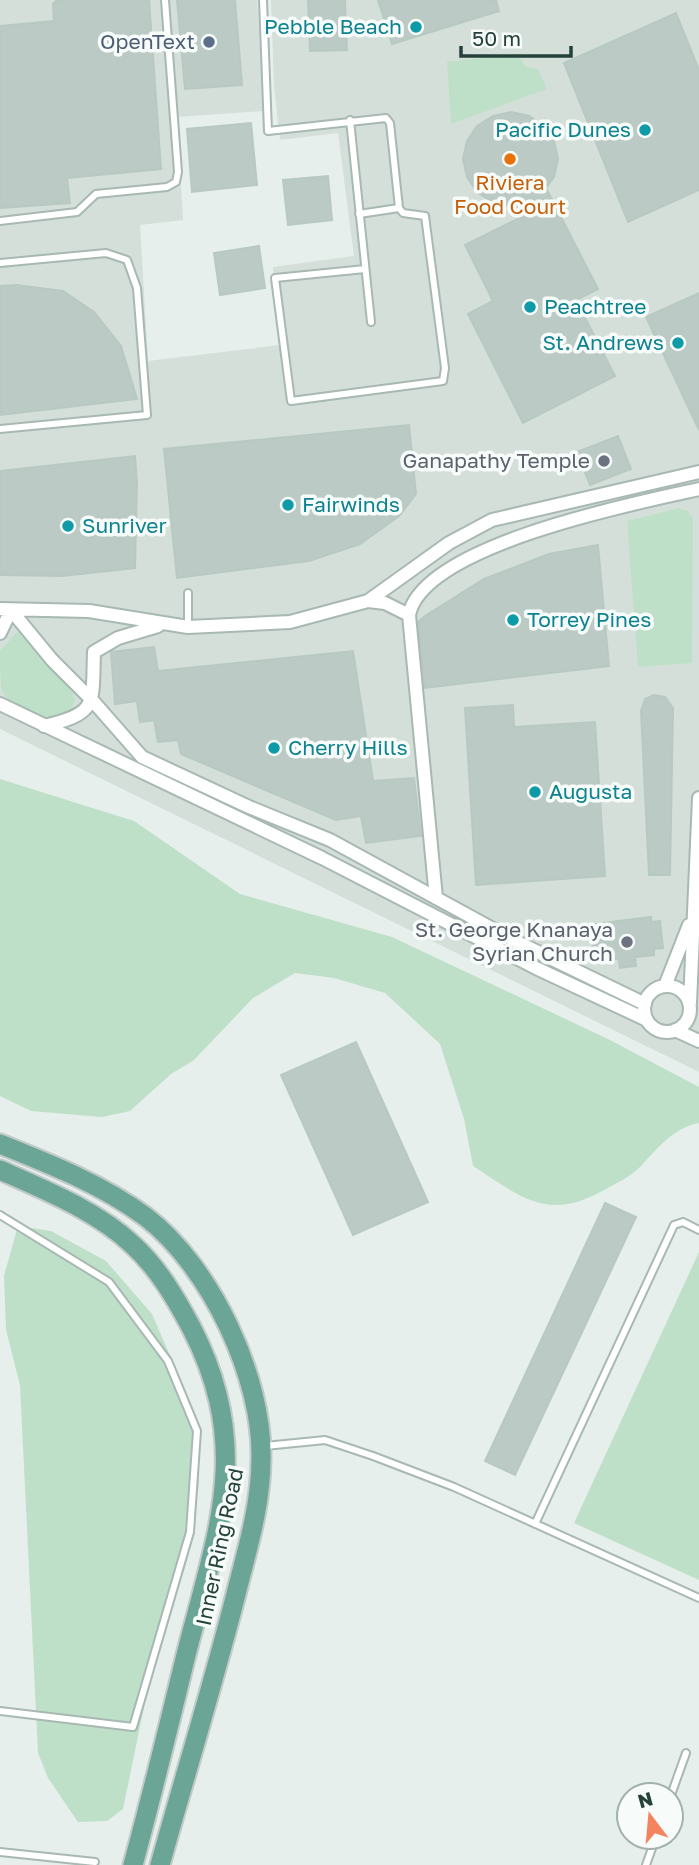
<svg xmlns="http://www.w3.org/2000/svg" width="699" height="1865" font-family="'Golos Text',sans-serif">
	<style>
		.built { fill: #d4dfda }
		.green { fill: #bfe0c8 }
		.building { fill: #bbcac4; stroke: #b8c9c2; stroke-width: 2 }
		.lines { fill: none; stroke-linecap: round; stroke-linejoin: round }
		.lane-casing { stroke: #a8b8b2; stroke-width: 10 }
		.street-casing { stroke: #a8b8b2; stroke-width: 16 }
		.primary-casing { stroke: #c2cac8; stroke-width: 23 }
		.lane { stroke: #fff; stroke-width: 6 }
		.street { stroke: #fff; stroke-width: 12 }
		.primary { stroke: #6aa596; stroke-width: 19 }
		.culture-dot { fill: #0f9aa8; stroke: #f7fbf9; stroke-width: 2.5 }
		.service-dot { fill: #5c6f8a; stroke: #f7fbf9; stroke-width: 2.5 }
		.food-dot { fill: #e8710a; stroke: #f7fbf9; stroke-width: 2.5 }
		.worship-dot { fill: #6b7280; stroke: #f7fbf9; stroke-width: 2.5 }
		.labels { text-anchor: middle; stroke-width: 7; stroke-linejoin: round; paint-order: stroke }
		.culture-label { font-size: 21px; fill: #0d838f; stroke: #f7fbf9; text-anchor: start }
		.service-label { font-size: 21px; fill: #4e5e75; stroke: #f7fbf9; text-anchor: end }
		.food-label { font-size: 21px; fill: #c56008; stroke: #f7fbf9 }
		.worship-label { font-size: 21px; fill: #5b616d; stroke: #f7fbf9; text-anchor: end }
		.street-label { font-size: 21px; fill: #24423a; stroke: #f7fbf9 }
	</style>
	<rect width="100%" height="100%" fill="#e6efeb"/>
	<!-- built -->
	<path class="built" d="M0,0h257l7,111 -87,6 6,103 -43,5 8,136 132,-16 -7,-78 81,-11 -16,-123 -58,7 -6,-54 -3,-86h428v1072l-699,-343z"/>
	<!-- green -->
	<path class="green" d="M517,54l9,13 12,2 9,20 -96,35 -4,-62z
		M679,508l10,4 4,6 -1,145 -54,4 -11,-146z
		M17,632l7,2 47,56 4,10 -6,14c-22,9 -56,-2 -67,-24 -2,-10 -2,-28 -2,-39z
		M0,779l134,42 106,73 152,43 218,103 89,47v36c-26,5 -41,25 -59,44 -10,10 -23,16 -36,23 -56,32 -83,7 -131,-24l-9,-47 -24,-75 -55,-51 -51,-15 -39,-5 -42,25 -59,62 -23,14 -41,37 -28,6 -71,-6 -31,-15z
		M18,1226l33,5 55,30 46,53 43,99 4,70 -8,55 -22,48 -46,223 -16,12 -29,1 -30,-44 -10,-25 -18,-368 -14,-55 -2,-54z
		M699,1252v328l-125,-57z"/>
	<!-- building -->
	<path class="building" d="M57,0h92l12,169 -94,9 3,25 -70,5v-182l54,-5 -1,-17z
		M177,0h58l7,85 -57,4z
		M308,0h37l2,50 -37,1z
		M378,0h118l3,11 -107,33z
		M676,13l23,57v120l-71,32 -64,-159z
		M511,112l18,4 15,10 10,15 4,18 -4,18 -8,11 52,101 -22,11 39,76 -92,47 -55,-109 25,-13 -28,-56 68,-34 -41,-9 -15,-10 -10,-15 -4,-18 4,-18 10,-15 16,-10z
		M251,123l6,62 -65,7 -5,-63z
		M328,176l4,44 -44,5 -5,-45z
		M259,246l6,42 -45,7 -6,-42z
		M16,285l47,6 31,21 27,34 16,53 -137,16v-129z
		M699,293v137l-53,-113z
		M409,425l7,69 -17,22 -39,28 -51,17 -132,17 -13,-129z
		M618,436l13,33 -41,16 -13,-33z
		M135,456l2,27 -2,85 -73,8 -62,-1v-104z
		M598,545l11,121 -184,22 -7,-66 7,-6 59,-37 65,-25z
		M154,647l4,24 195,-20 20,130 41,-3 7,58 -55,7 -5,-27 -25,4 -155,-66 -3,-14 -20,2 -4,-22 -14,2 -3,-21 -22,3 -4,-52z
		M654,695l11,2 8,11 -3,167h-21l-8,-164 4,-12z
		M513,705l1,22 81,-5 10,154 -129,9 -11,-177z
		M651,917v5l9,-1 3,27 -9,1v6l-19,2 1,9 -16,2 -1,-9 -14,1 -11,-10 -2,-11 -19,-12z
		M356,1042l72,160 -75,33 -72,-160z
		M605,1203l31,14 -121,258 -30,-14z"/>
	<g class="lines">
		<!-- lane casing -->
		<g class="lane-casing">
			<path id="lane" d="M263,0l5,131 118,-13 4,5 9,85 4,5 22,3 20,152 -2,13 -152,20 -16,-123 90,-9
				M350,120l21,202
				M359,214l40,-6
				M0,221l77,-9 19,-18 71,-7 9,-5 2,-10 -13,-172
				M0,263l106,-10 21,7 10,28 10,127 -147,14
				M188,593v34
				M0,1215l109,67 59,79 29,70 -7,101 -57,195 -133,-16
				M265,1446l60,-6 48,16 81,31 245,111
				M535,1524l139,-299 9,-3 16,8
				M671,1795l15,-42
				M0,1852l95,10
				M646,1865l10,-28"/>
		</g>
		<!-- street casing -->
		<g class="street-casing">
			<path id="street" d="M368,601l81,-58 43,-23 207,-48
				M0,609l89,2 99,16 102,-5 78,-21 17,2 24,12
				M0,633l11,-23 41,50 40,40 50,57 107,50 81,33 185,101 130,63
				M0,704l322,154 214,110 111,52
				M44,726c55,-13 48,-22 50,-74l24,-14 40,-12
				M436,898l-27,-283c14,-70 227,-112 290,-126
				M665,986l24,-61
				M644 1009a23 23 0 1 1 46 0a23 23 0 1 1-46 0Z
				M690,1003l9,-205
				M675,1030l24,11"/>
		</g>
		<!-- primary casing -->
		<g class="primary-casing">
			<path id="primary" d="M0,1144c50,20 103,41 146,73 65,50 117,161 115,242 0,46 -14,91 -25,135 -23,91 -51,181 -76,271
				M0,1170c45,20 97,41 133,75 25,23 42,52 58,82 63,121 26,205 -5,328 -17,70 -34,140 -53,210"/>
		</g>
		<!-- lane -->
		<use href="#lane" class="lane"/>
		<!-- street -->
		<use href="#street" class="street"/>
		<!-- primary -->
		<use href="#primary" class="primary"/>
	</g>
	<!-- markers -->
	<g class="culture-dot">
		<circle cx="416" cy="27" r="7"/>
		<circle cx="645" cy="130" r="7"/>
		<circle cx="530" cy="307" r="7"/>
		<circle cx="678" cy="343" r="7"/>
		<circle cx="288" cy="505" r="7"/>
		<circle cx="68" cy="526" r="7"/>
		<circle cx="513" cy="620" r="7"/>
		<circle cx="274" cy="748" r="7"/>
		<circle cx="535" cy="792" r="7"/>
	</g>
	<circle class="service-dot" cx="209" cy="42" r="7"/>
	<circle class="food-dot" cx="510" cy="159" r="7"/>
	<g class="worship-dot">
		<circle cx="604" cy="461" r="7"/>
		<circle cx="627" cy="942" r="7"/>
	</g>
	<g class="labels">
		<!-- culture labels -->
		<g class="culture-label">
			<text x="402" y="34" text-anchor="end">Pebble Beach</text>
			<text x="631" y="137" text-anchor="end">Pacific Dunes</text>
			<text x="544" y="314">Peachtree</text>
			<text x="664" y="350" text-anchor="end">St. Andrews</text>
			<text x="302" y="512">Fairwinds</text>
			<text x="82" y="533">Sunriver</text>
			<text x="527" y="627">Torrey Pines</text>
			<text x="288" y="755">Cherry Hills</text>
			<text x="549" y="799">Augusta</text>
		</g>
		<!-- service labels -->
		<g class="service-label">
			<text x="195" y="49">OpenText</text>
		</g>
		<!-- food labels -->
		<g class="food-label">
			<text x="510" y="190">Riviera<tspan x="510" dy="24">Food Court</tspan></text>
		</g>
		<!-- worship labels -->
		<g class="worship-label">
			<text x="590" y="468">Ganapathy Temple</text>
			<text x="613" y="937">St. George Knanaya<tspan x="613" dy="24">Syrian Church</tspan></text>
		</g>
		<!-- street labels -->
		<g class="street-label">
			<text transform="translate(220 1547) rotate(-78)" y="7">Inner Ring Road</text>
		</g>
	</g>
	<!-- north arrow -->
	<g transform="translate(650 1816) rotate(344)"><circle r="33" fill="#f7fbf9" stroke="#a3b1ad" stroke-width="2"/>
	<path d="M0-5L12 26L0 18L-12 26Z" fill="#f4845f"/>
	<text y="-10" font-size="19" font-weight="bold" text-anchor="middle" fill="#24423a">N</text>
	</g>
	<!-- scale -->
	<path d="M461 46v10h110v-10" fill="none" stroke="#24423a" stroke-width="3.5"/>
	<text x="472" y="46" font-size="21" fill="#24423a" stroke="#f7fbf9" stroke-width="5" paint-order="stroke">50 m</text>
</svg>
